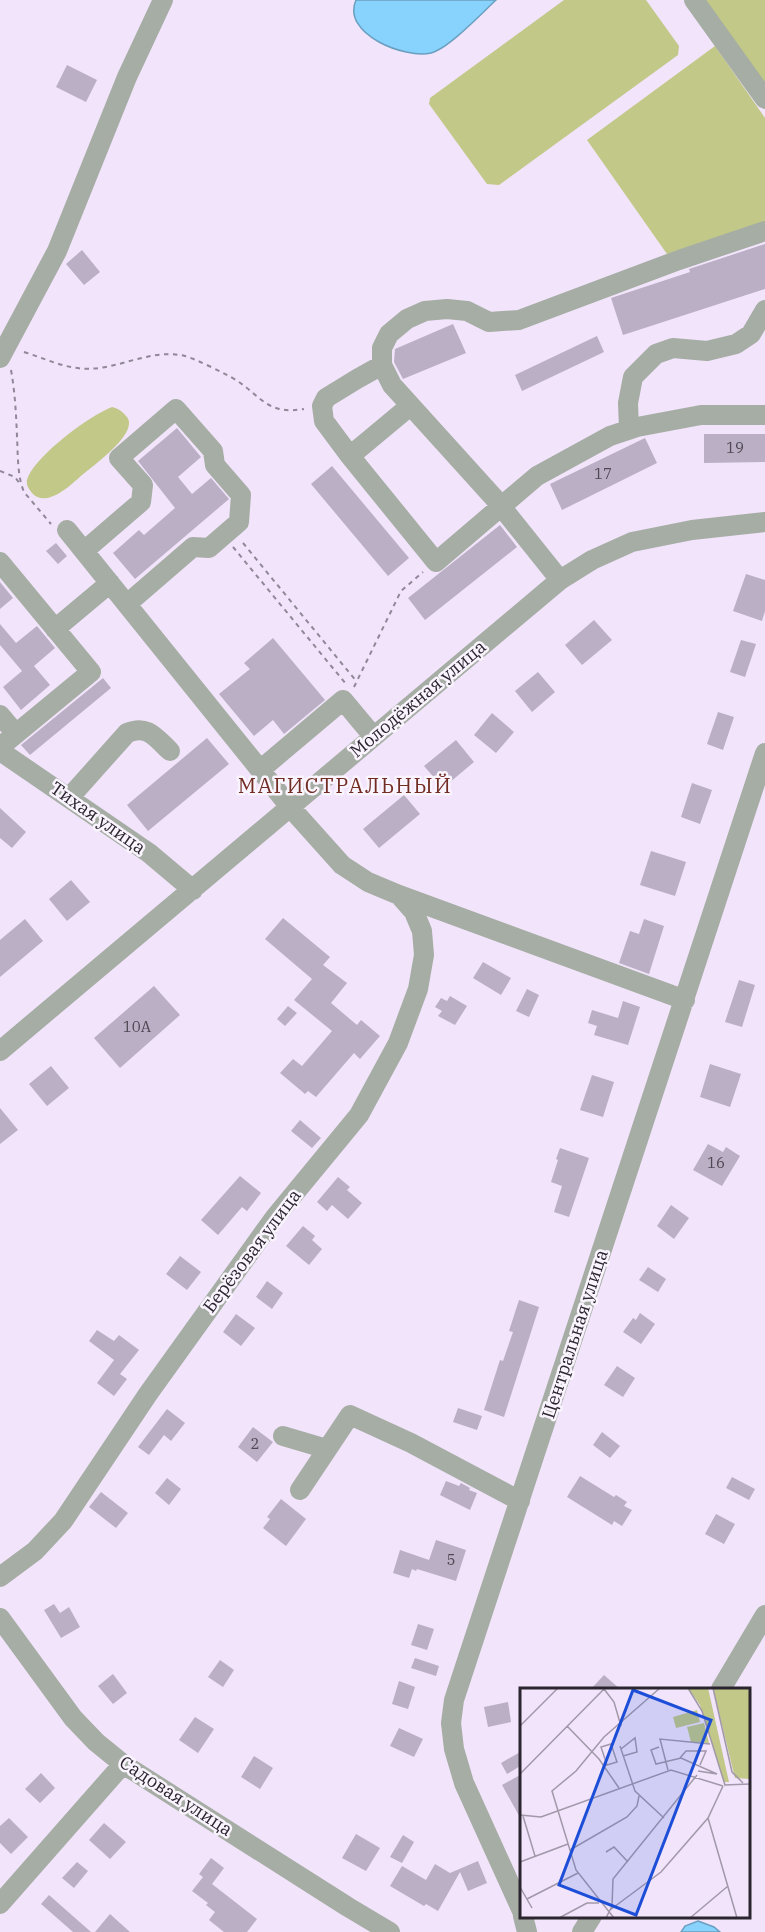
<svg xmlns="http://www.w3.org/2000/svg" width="765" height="1932" font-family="'IBM Plex Serif',serif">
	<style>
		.green { fill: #c2c887 }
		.water { fill: #87d3fd; stroke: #6b9fbf; stroke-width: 1.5 }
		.building { fill: #bbafc5 }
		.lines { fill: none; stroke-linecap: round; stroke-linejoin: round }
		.path { stroke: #908797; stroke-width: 2; stroke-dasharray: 4.5 4.5; stroke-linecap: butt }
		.minor { stroke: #a6ada4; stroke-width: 20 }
		.labels { text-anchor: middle; stroke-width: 5; stroke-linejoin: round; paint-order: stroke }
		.number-label { font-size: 15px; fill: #4e4854 }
		.street-label { font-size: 18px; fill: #2a252e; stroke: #faf4fe }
		.quarter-label { font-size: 21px; letter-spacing: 1.5px; fill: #722d23; stroke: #faf4fe }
		.inset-road { fill: none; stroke: #a198a9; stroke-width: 1.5 }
		.view { fill: #1d4ed8; fill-opacity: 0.15; stroke: #1d4ed8; stroke-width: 3 }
		.inset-edge { fill: none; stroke: #2a252e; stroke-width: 3 }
	</style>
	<rect width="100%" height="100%" fill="#f1e4fb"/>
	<!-- green -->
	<path class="green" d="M564,0h82l33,46 -1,9 -179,130 -12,-1 -58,-80 1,-6z
		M692,0h73v99z
		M715,46l50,72v104l-98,32 -80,-114z
		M112,407c7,2 10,4 15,10 12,16 -33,48 -45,58 -11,10 -36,34 -50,18 -4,-5 -7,-9 -4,-16 10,-23 61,-61 84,-70z"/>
	<!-- water -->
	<path class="water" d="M356,0h140c-14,13 -48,49 -65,53 -26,6 -90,-19 -75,-53z
		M698,1921l16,6 6,5h-39l4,-6z"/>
	<!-- building -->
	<path class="building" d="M67,65l30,15 -11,22 -30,-15z
		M765,244v45l-142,46 -12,-37 79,-26 -1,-3z
		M82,250l18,22 -16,13 -18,-21z
		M453,324l13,29 -63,26 -9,-17 1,-13z
		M597,336l7,16 -82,39 -7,-16z
		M177,428l24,29 -23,20 14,17 19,-16 18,21 -94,80 -22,-26 26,-23 5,5 31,-27 -37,-47z
		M704,434h61v28l-61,1z
		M645,438l12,25 -95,47 -12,-26z
		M332,466l77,92 -21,18 -77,-92z
		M500,525l17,22 -92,73 -17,-22z
		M56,543l11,13 -9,8 -12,-13z
		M746,574l19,6v31l-3,10 -29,-10z
		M0,582l13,16 -13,11z
		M594,620l18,20 -30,25 -17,-20z
		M0,624l16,19 21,-17 18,22 -21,18 16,19 -29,25 -18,-23 19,-16 -22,-26z
		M273,638l52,62 -41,34 -11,-14 -19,16 -35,-42 31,-25 -6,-6z
		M741,640l15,4 -11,33 -15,-5z
		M538,672l17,20 -23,20 -17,-21z
		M103,678l8,10 -81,67 -9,-10z
		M718,712l16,5 -11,33 -16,-6z
		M492,713l22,19 -18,21 -22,-18z
		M207,738l22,26 -81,67 -21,-26z
		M456,740l18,22 -31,26 -19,-22z
		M692,783l20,7 -12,34 -19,-7z
		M404,795l16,19 -41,34 -16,-19z
		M0,808l26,24 -14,16 -12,-10z
		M651,851l35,11 -11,34 -35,-11z
		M71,880l19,22 -23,19 -18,-22z
		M283,918l47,39 -7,8 24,18 -16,20 26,22 4,-5 19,16 -20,23 -6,-6 -38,44 -8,-6 -3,3 -25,-21 13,-14 9,7 30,-35 -38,-31 18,-21 -47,-40z
		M25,919l18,22 -43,36v-37z
		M644,919l20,7 -15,48 -30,-11 11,-32 9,3z
		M483,962l28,16 -10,17 -28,-17z
		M739,980l16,5 -13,42 -17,-5z
		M154,986l26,29 -60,53 -26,-30z
		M527,989l12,6 -10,22 -13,-6z
		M450,996l17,10 -12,19 -17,-9 4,-5 -7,-4 6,-9 6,3z
		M623,1001l17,6 -12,38 -34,-10 3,-9 -9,-3 4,-13 26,8z
		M288,1006l9,7 -12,13 -8,-7z
		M710,1064l31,10 -11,33 -30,-10z
		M51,1066l18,22 -22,18 -18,-22z
		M592,1075l22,7 -11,35 -23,-7z
		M0,1108l18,22 -18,14z
		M300,1120l21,18 -9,10 -21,-17z
		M708,1144l15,8 3,-5 14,9 -18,30 -29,-16z
		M560,1148l29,10 -20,59 -15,-5 8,-26 -11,-4 7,-22 -2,-1z
		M240,1176l21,17 -14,18 -5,-4 -24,28 -17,-15z
		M338,1177l12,10 -3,3 15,13 -14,16 -16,-14 -5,6 -10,-9z
		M671,1205l18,13 -15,21 -17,-13z
		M303,1226l12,10 -3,4 10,9 -13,16 -23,-19z
		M180,1256l21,16 -14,18 -21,-16z
		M648,1267l18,12 -8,13 -19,-12z
		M267,1281l16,12 -11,16 -16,-12z
		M519,1300l20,7 -35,110 -20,-7 16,-50 3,1 10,-29 -4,-1z
		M640,1313l15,11 -14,20 -18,-12 10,-14 3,2z
		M236,1314l19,14 -14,18 -18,-14z
		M97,1330l17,11 5,-6 20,15 -19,24 7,5 -13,17 -17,-13 17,-23 -25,-19z
		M617,1366l18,12 -12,19 -19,-12z
		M458,1408l24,8 -5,14 -24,-8z
		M167,1409l18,14 -14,18 -7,-6 -15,20 -11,-8z
		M253,1427l20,15 -16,20 -19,-15z
		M602,1432l18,14 -10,12 -17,-13z
		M580,1476l34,21 2,-2 11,7 -3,4 8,4 -10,16 -8,-5 -2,4 -45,-28z
		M732,1477l23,12 -6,11 -23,-12z
		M167,1478l14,11 -12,16 -14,-12z
		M446,1481l13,5 2,-3 9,5 -1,2 8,3 -7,17 -30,-15z
		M101,1492l27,21 -12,15 -27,-21z
		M281,1499l25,20 -20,27 -23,-18 7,-9 -3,-2z
		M716,1514l19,10 -11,20 -19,-10z
		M436,1540l30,10 -10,31 -39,-12 -1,2 -4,-2 -3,9 -16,-5 7,-23 29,10z
		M54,1604l6,9 9,-6 11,20 -19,11 -17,-28z
		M418,1624l16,5 -7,21 -16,-5z
		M415,1658l24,8 -3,10 -25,-8z
		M220,1660l14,10 -11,17 -15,-10z
		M113,1674l14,19 -14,11 -15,-18z
		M604,1675l16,14h-29z
		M399,1681l16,6 -7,22 -16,-5z
		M508,1702l3,20 -23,5 -4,-20z
		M195,1717l19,12 -16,24 -19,-13z
		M399,1728l24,11 -9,18 -24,-11z
		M522,1751v14l-15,9 -6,-11z
		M254,1756l19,12 -13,21 -19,-12z
		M41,1773l14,15 -15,15 -15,-14z
		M522,1774v47l-20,-36z
		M9,1818l19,19 -17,17 -11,-11v-17z
		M104,1823l22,19 -16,17 -21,-19z
		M356,1834l24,14 -14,23 -24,-13z
		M403,1835l11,7 -12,21 -12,-6z
		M211,1858l13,10 -12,16 45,35 -10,13h-23l-15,-12 6,-8 -9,-7 2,-2 -16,-12 11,-14 -4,-3z
		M478,1861l9,22 -19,8 -8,-19 -22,39 -12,-7 -2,2 -34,-20 12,-20 24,14 9,-16 15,9z
		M77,1862l11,9 -14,17 -12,-10z
		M49,1895l42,37h-18l-32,-28z
		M110,1914l20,18h-35z"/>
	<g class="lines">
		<!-- path -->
		<path class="path" d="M24,352c26,8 47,20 75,16 30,-4 56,-19 86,-12 11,3 41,18 51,24 26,17 31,35 68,29
			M11,370c4,22 5,43 6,66 1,18 0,39 7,56l27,32
			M0,471l15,6 5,7
			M243,543l114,139
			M233,547l113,137
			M354,687l47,-96 22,-19"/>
		<!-- minor -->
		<path class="minor" d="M694,0l71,99
			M0,358l57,-107 70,-174 36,-77
			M410,406l-60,50 86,106 101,-86 73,-40 27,-9 64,-12h64
			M629,429l-1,-26 5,-26 23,-23 17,-6 34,3 29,-7 15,-10 14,-24
			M350,456l-26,-35 -2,-15 4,-8 31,-19 25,-14
			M67,530l223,277 52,58 26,17 31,13 286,105
			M84,551l57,-49 2,-17 -24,-27 57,-49 37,42 2,14 26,30 -2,27 -30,26 -16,-1 -66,57
			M0,562l91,110 -91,75
			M560,580l-64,-80 -104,-115 -10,-20v-17l7,-14 18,-15 18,-8 22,-2 20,2 22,11 30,-2 160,-60 86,-29
			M55,629l55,-46
			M0,715l16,19
			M0,751l149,102 44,37
			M260,770l83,-70 30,36
			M69,798l58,-65c21,-9 29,5 43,18
			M0,1051c188,-156 373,-315 560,-471l32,-20 40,-18 60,-12 73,-8
			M283,1436l44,13
			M300,1490l50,-75 61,28 109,58
			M0,1577l35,-26 28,-30 85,-127 127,-177 84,-102 39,-72 20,-54 6,-34 -2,-24 -8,-19 -15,-17
			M0,1618l73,100 23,24 27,22 225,143 42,25
			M721,1689l44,-74
			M0,1904l123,-140
			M522,1911l-58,-128 -10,-34 -3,-26 3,-23 311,-947
			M523,1916l4,16
			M582,1932l10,-16"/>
	</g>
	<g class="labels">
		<!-- number labels -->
		<g class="number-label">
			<text x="735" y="453">19</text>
			<text x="603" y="479">17</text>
			<text x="137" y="1032">10А</text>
			<text x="716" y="1168">16</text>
			<text x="255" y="1449">2</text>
			<text x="451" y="1565">5</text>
		</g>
		<!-- street labels -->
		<g class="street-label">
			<text transform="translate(418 699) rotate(-40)" y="6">Молодёжная улица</text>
			<text transform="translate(98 818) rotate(35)" y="6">Тихая улица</text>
			<text transform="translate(252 1251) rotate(-53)" y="6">Берёзовая улица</text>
			<text transform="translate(575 1334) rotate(-72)" y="6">Центральная улица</text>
			<text transform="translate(176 1796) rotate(33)" y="6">Садовая улица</text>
		</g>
		<!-- quarter labels -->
		<g class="quarter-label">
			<text x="345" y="793">МАГИСТРАЛЬНЫЙ</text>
		</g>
	</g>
	<!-- overview -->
	<g transform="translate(520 1688)">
		<rect width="230" height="230" fill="#f1e4fb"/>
		<path d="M168,0h20l21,94h-5l-24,-77zM193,0h36v91l-14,-1zM177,22l3,12 -24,6 -3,-11zM184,35l5,20 -18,-1 -4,-15z" fill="#c2c887"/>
		<path class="inset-road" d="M168,0l14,23 23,74M193,0l19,84 11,11M84,1l10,13 7,24M0,38l38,-38M47,38l32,33 20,29M100,58l15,45 29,27M139,59l-8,3 5,14 25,-6 36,16 -19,-3M101,61l14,-11 2,14 -14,4M160,70l6,-7h20l-6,14M84,78l2,-1h1l10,-3 -6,-18 -10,3 6,18M148,82l-8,-31 50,5M0,86l85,-86M204,97l26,-1M0,127l21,2 130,-47 52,16M3,128l12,40M188,130l29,100M50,162l57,-33 10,-11 2,-10M86,164l8,-5 14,15M0,174l48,-18M0,199l12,21M7,211l51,-26M90,222l51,-38 47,-54 15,-32M39,230l28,-15h12M86,230l6,-12 1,-27 84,-104M94,230l-38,-48 -24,-79 24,-20 28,-34 56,-49M170,230l38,-32"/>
		<path class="view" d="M113,2l78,30 -75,195 -77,-30z"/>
		<rect width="230" height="230" class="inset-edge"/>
	</g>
</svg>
